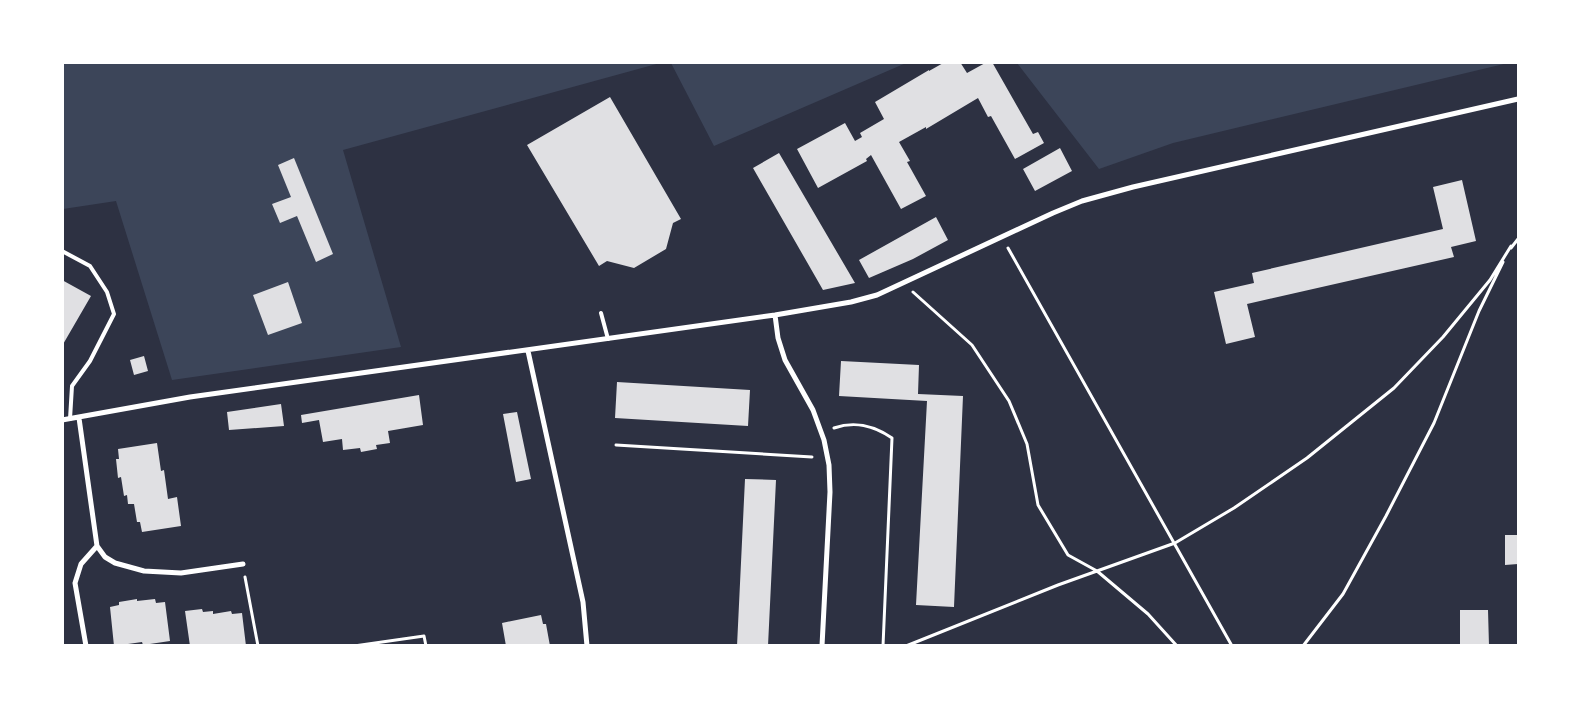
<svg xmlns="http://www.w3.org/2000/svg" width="1581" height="708" font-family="'PT Sans',sans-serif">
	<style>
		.green { fill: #3c4559 }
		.building { fill: #e0e0e3 }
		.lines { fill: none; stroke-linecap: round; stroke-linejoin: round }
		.path { stroke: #fff; stroke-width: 3 }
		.service { stroke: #fff; stroke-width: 4 }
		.minor { stroke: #fff; stroke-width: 5 }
	</style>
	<rect width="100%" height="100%" fill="#2d3142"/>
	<!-- green -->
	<path class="green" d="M63,63h597l-317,87 58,197 -229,33 -56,-179 -53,8z
		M671,63h235l-192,83z
		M1017,63h491l-335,80 -74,26z"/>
	<!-- building -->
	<path class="building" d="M945,62h15l7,11 20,-11h5l41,72 5,-2 6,11 -29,16 -24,-43 -3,1 -10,-19 -52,31v-2l-27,15 11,19 -3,1 19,34 -25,13 -30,-54 -5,4 1,2 -49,27 -21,-39 48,-26 10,18 7,-4 -2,-4 24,-14 -9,-17 54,-32v1z
		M610,97l71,122 -8,4 -7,26 -32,19 -27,-7 -8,5 -72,-121z
		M1060,148l12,23 -37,20 -12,-22z
		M779,153l76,130 -32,7 -70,-122z
		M294,158l39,96 -17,8 -19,-46 -17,7 -8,-19 19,-7 -13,-32z
		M1462,180l14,61 -25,6 3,10 -207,47 8,33 -29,7 -12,-52 40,-9 -2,-10 191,-44 -10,-42z
		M936,217l12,23 -35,19 -44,19 -10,-18z
		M62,280l29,16 -29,50z
		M288,282l14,41 -34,12 -15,-40z
		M144,356l4,15 -14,4 -4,-15z
		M841,361l78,4 -1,29 45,2 -9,211 -38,-2 11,-204 -88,-5z
		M617,382l133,8 -2,36 -133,-8z
		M419,395l4,30 -35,6 2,12 -14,2 1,4 -16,3 -1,-4 -17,2 -1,-11 -19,3 -4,-22 -17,3 -1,-8z
		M281,404l3,22 -55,4 -2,-18z
		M517,412l14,67 -15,3 -13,-68z
		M157,443l4,28 3,-1 4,29 9,-2 4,29 -39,6 -2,-10h-3l-3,-18h-6l-1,-9 -3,1 -3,-19 -3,1 -2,-19h3l-1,-10z
		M745,479l31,1 -8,166h-31z
		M1505,535h13v29l-13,1z
		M137,599v2l18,-2 1,4 9,-1 5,39 -27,4 -1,-3 -28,4 -4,-39 9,-2v-3z
		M202,609l1,3 10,-1v3l18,-3 1,3 10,-1 4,33h-56l-5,-35z
		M1460,610h28l1,36h-29z
		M541,615l2,9h3l4,22h-44l-4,-23z"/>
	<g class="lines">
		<!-- path -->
		<path class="path" d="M1008,248l224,398
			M1511,248l7,-9
			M913,292l59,53 37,56 18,43 11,61 30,50 29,16 51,43 29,32
			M834,428c21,-7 39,-3 58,10l-9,208
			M616,445l196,12
			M245,577l13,69
			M354,646l70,-10 2,10
			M906,646l152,-61 117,-42 59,-35 73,-50 87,-70 49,-51 47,-57 21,-34
			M1303,646l40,-52 43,-78 48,-93 45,-112 24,-49"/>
		<!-- service -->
		<path class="service" d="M62,251l28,15 17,26 7,22 -24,47 -18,25 -2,33
			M601,313l7,26"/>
		<!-- minor -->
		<path class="minor" d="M775,315l3,23 7,22 28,50 11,30 5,25 1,27 -8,154
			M528,351l55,251 4,44
			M79,418l18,128 8,11 10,6 29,8 37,2 62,-9
			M62,420l128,-23 585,-82 76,-13 26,-7 176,-82 29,-12 51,-14 385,-88
			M86,646l-11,-63 6,-19 16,-18"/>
	</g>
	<!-- border -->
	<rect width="1581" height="708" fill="none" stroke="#ffffff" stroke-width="128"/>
</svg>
